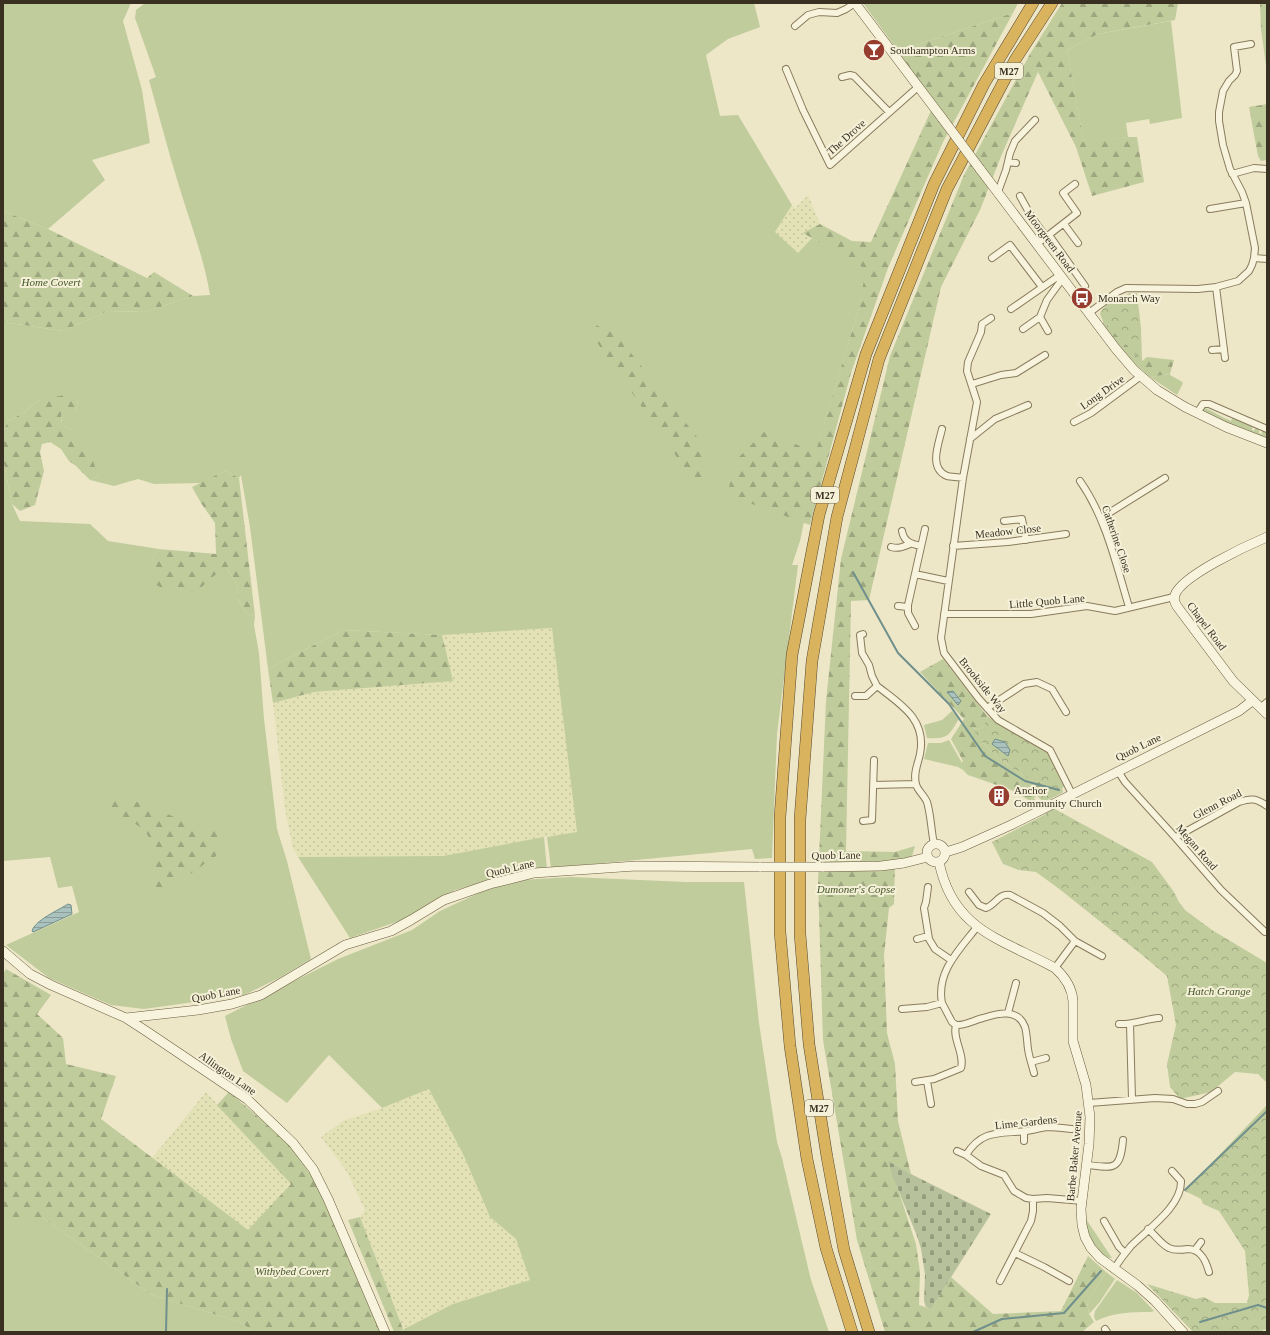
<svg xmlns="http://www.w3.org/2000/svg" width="1270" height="1335" font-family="Georgia,serif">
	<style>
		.farmland { fill: url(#farmland-dots) }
		.grass { fill: #c0cc9c }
		.forest { fill: url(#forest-firs) }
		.cemetery { fill: url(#cemetery-stones) }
		.park { fill: url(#park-crowns) }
		.water { fill: url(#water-rules); stroke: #70908c }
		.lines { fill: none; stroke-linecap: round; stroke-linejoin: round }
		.stream { stroke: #70908c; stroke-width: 2 }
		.street-casing { stroke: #897b5e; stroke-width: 8 }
		.secondary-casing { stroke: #6b5c41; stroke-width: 10 }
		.highway-casing { stroke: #574831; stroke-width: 12 }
		.street { stroke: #f8f3dc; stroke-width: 6 }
		.secondary { stroke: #f8f3dc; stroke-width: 9 }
		.highway { stroke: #d9b35d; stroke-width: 11 }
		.secondary-bridge-casing { stroke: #6b5c41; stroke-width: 10; stroke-linecap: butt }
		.secondary-bridge { stroke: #f8f3dc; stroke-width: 9 }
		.labels { text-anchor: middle; stroke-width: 4; stroke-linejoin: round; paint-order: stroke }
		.shield { fill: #f5f0d8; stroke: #726a58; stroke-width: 1 }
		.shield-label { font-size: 10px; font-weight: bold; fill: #3a3021 }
		.poi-label { font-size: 11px; fill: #3a3021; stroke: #f5f0d8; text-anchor: start }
		.street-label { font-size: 11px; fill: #3a3021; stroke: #f5f0d8 }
		.park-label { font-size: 11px; font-style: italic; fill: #445628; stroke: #f5f0d8 }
	</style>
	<defs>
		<pattern id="farmland-dots" width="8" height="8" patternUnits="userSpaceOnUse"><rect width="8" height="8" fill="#e3e2b6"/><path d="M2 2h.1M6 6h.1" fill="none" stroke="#c4c29c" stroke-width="1.8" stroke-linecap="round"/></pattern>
		<pattern id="forest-firs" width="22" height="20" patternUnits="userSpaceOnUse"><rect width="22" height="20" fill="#c0cc9c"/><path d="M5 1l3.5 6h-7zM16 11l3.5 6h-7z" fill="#9da67f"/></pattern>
		<pattern id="cemetery-stones" width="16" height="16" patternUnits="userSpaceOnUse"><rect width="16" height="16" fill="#b7c19b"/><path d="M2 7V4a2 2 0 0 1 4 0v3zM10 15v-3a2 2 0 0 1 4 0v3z" fill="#969d7e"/></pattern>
		<pattern id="park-crowns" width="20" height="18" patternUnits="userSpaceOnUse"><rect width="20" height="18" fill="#c0cc9c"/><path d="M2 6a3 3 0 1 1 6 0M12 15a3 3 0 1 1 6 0" fill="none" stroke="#9da67f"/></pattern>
		<pattern id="water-rules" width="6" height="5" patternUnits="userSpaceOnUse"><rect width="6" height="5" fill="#a9c2be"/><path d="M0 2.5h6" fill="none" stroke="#8b9e9a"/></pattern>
	</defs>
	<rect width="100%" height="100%" fill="#ede7c8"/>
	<!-- farmland -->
	<path class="farmland" d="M808,195l12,29 -16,9 8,5 -14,15 -23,-21 17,-27 3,3z
		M553,628l24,205 -30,4 -104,19 -145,1 -5,-8 -8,-40 -12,-106 41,-11 138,-11 -10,-46z
		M429,1089l35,67 26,61 26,22 14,41 -77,24 -50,25 -43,-112 5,-7 -18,-38 -26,-35 22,-16 39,-13z
		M206,1092l85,92 -43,47 -96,-73z"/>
	<!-- grass -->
	<path class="grass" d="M3,3h128l-8,18 19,69 8,53 -58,17 13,20 -57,49 -45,-18z
		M145,3h609l6,24 -32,12 -22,16 14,61 18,-1 54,90 -17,27 23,21 14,-15 55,31 -8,39 -44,147 -88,39 77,28 -4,19 -8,24h6l-21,169 -5,124 -17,1 -3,-10 -201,19 -4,-31 30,-5 -25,-204 -110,7 -99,-5 -75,39 -18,-142 -9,-52 -2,3 -14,-7 -23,12 -48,1 -16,-5 -24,7 -24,-6 8,-4 -25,-45 -11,-6 -1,-10 1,-3h14l2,-13h-38l-17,14 -15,8 -5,11v-110l60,9 45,-20 37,1 48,-16 17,-1c-6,-37 -20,-73 -31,-109 -11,-35 -20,-71 -30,-106l7,-3 -21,-59 1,-8z
		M863,3h155l-5,10 -115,38z
		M1171,21l11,97 -32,6 -1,-5 -23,4 2,14 -44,7 -17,-94 31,-16z
		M1170,374v1l11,6 2,2 -6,12 -27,-18z
		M1203,407c10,4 18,10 28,14l2,-4 20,9 -1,4 2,1 2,-4 3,1v5l3,1v-4l5,1v8l-41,-17 -22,-11 -2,-2z
		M3,459l9,45 8,17 70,3 18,17 51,8 -9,13 76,6 9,12 5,23 7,11 8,2 -1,9 5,28 5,66 13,110 10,32 24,98 -32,19 -35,17 -100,14 -33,-4 -62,-27 -43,-33 73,-33 -7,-26 -14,2 -8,-31 -47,4z
		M952,711l7,8c-11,17 -10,20 -32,19l-3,-13 18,-5z
		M949,740l13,23 -4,4 -34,-8 4,-16h13z
		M1034,798l4,6 -1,2 -11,3 -3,-2z
		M544,837l3,32 -56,11 -36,10 -33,19 -14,9 -58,20 -52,-81 145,-1z
		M571,877l115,5h58l15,141 18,119 5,16 29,122 18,52h-427l2,-3 49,-25 77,-24 -14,-41 -26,-22 -26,-61 -35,-67 -47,19 -53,-53 -42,48 -44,-32 -12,-32 -6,-23 113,-57 74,-29 28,-19 43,-20 37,-11z
		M1084,1216l28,42c-19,0 -24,-27 -28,-42z
		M3,1218h40l109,77 88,27 14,10h-251z
		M1106,1272l9,7 -16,24 -10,11 -2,-12z
		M1117,1280l20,13 17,18 -3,1c-20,0 -36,0 -55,9l-2,-4 1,-6z"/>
	<!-- forest -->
	<path class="forest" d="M1062,3h116l-3,17 -77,14 -31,16 17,93 44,-6h9l7,45 -52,14 -16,-49 -38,-75 -36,82 -22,56 -39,77 -72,313 -18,1 -5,250 49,1 20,-6 -3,10 -17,6 -1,42 -5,4 -5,47 3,78 8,31 3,57 13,53 -22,-12 27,82 4,28 -1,33 12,4 20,-32 42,37 68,-3 27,-55 18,16 -19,30 2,12 5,8 -12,10h-197l-28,-92 -34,-200 -5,-159 8,-180 15,-142 49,-203 74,-181 66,-121z
		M1260,3h7v70l-6,-44z
		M1013,13l-70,129 -55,126 -37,105 -41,152 -83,-30 9,-35 31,-31 48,25 44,-146 7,-39 -63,-36 17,-9 32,17 19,1 63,-138 -36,-53z
		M1267,104v56l-6,1 -3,-5 -9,-49z
		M3,211l45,18 99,49 7,-6 39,24 -48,16 -37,-1 -45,20 -60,-9z
		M580,318l36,16 92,117 -9,38z
		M1107,324l35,37 5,-4 27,3 -4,14 -20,3c-17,-14 -31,-31 -44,-49z
		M65,395l13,4 -2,13h-14l-1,3 1,10 11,6 15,14 10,31 -8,4 -14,-14 -7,-5 -8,-12 -11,-7 -8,2 -2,8 4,19 -9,34 -15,6 -8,-7 -9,-45v-27l5,-11 15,-8 17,-14z
		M225,471l14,7 16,138 -8,-2 -7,-11 -5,-23 -9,-12 -4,1 -24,21 -19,6 -25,-12 -4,-22 9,-13 57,5 -1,-31 -14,-20 -9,-16z
		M343,630l99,5 11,46 -139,11 -41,11 -5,-34z
		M943,659l44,57 -2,11 -8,2 -4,-1 10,15 15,15 32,22 14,3v7l-14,11 -16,-10 -46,-16 -5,-5 -5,-3 5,-6 -12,-22 13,-20 -44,-47z
		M114,793l91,36 11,-3 12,8 -12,22 -19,13 -40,30 -6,-12 6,-32 -12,-25 -36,-22 -1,-10z
		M6,969l45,26 -14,19 26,24 3,26 50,12 -15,43 147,111 43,-46 -74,-79 12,-13 61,52 37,56 58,132h-131l-14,-10 -88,-27 -109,-77h-40v-244z
		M360,1217l43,112 -1,3h-8l-46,-112z"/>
	<!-- cemetery -->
	<path class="cemetery" d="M888,1161l23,13 80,40 -60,95 -5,-2 -2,-6 1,-27 -4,-25 -4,-13 -24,-59z"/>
	<!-- park -->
	<path class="park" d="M1130,293h7l4,35 1,34 -35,-37 -1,3 -3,-4v-3l-3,-7c4,-11 20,-16 30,-21z
		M987,716l62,38 15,33 -2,1 1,4 -1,1 -18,9 -7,-6 7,-6v-7l-14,-3 -32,-22 -15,-15 -11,-15 5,1 7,-2z
		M1053,808l99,54 22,30 5,10 6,8 27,20 55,33v120l-9,-9 -23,-2 -24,20 -31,7 -10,-12 -3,-23 9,-39 -9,-49 -26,-22 -83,-66 -22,-16 -17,-2 -16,-6 -11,-22 52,-27z
		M1267,1105v224l-9,3h-65l-46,-48 49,15 8,-2 11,6h32l2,-8 -4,-44 -26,-40 -16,-7 -2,-5 -16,-8z"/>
	<!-- water -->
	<path class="water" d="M953,691l8,10 -3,4 -11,-13z
		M995,739l10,3 5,8 -2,6 -16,-12z
		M68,904l3,1 1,9 -39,18 -1,-1c3,-11 27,-21 36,-27z"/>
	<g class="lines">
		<!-- stream -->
		<path class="stream" d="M853,572l45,81 51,51 36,52 40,25 34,9
			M1185,1190l82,-79
			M1200,1322l58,-17 9,3
			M166,1332l1,-43
			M973,1332l29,-13 62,-6 37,-42"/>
		<!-- street casing -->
		<g class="street-casing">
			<path id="street" d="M795,26l13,-11 11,-3 18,1 9,-4 9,-6
				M786,69l17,41 27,55 88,-78
				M842,77l8,-2 4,1 35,36
				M1008,162l8,1
				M1232,174l22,-6 13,1
				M998,192l8,-22 4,-17 5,-12 20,-21
				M1020,196l11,20 15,21
				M1210,209l36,-6
				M1064,224l14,19
				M1049,235l36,51
				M1037,244l40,-31 -14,-20 12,-9
				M992,258l18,-13 32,42
				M1254,258l13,1
				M1216,287l9,71
				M1011,309l49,-34
				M1089,313l28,-21 9,-4 72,1 18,-2 22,-6 11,-10 3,-6 2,-7 1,-10 -9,-45 -4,-11 -12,-23 -7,-24 -4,-24v-9l4,-21 6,-10 6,-6 2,-4 -3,-24 17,-3
				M1040,317l8,14
				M991,318l-9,6 -1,8 -13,30 -1,9 10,31 -14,76 -22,160 3,15 35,46 19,21 52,30 22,44
				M1023,329l17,-12 7,-17 16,-22
				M1212,350l12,-1
				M972,384l29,-9 15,-2 29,-18
				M1197,413l6,-9h6l58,25
				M1074,422l17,-9 50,-37
				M942,429c-3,14 -14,39 5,47 4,1 11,1 16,2
				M970,439l25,-20 33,-14
				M1080,481c26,37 36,83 49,126
				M1101,518l64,-40
				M1004,521l18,-2 4,21
				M902,531c2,11 9,13 19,15
				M953,546l55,-4 58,-8
				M891,547c7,2 12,0 19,-3
				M915,574l33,7
				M898,606l10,1
				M944,614h87l56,-8 28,5 59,-14
				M915,626l-7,-13v-8l17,-76
				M863,634l-3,1 2,18 7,12 3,11 5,10
				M855,696h11l11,-10c23,18 50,33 43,68 -2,10 -7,19 -4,30 1,6 8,11 11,18 4,13 4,28 7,42
				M987,708l37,-24 13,-2 15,7 14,23
				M1260,708l7,-6
				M1118,771l7,11 49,54 47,54 44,42h2
				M874,785l42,-1
				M863,821l9,-1 2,-60
				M1176,837l63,-35c12,-4 17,-4 28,4
				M928,887l-2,15 -2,6 5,31 6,10 16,11
				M969,892l10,13 7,3c9,-3 13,-15 24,-13l33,18 17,13 15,15 27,15
				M917,939l11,-3
				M1055,968l20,-27
				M942,1003c-6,-31 17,-53 35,-76
				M902,1009l25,-2 15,-4 10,19 4,3c-4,14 9,29 5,43l-27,11 -19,3
				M1008,1013l8,-30
				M1119,1024c13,1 26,-5 40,-6
				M1130,1024l2,75
				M956,1025c9,1 18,-5 27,-7 15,-5 35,-10 42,9 2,7 2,15 3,22 1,8 4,16 6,24
				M1031,1062l15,-4
				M927,1081l4,23
				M1089,1103l66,-5 18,1 14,5h8l7,-2 16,-11
				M1024,1131v10
				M957,1151l9,4 15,11 23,9 10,16 12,7 7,1 14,-1 36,3
				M966,1155c16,-26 34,-21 60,-24 7,-1 14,-3 21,-4 8,0 16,1 25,2
				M1087,1165c27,3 33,6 36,-25
				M1104,1221l15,26 6,6
				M1148,1229c7,6 14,16 21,19 6,3 13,2 19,1 13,0 18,12 21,23
				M1195,1250l6,-8
				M1015,1253l29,14 25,14
				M1114,1269c5,-8 11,-16 17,-23 17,-17 51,-40 50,-65l-9,-10
				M1000,1281l31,-60 2,-10v-12
				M1105,1329l2,3"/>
		</g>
		<!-- secondary casing -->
		<g class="secondary-casing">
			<path id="secondary" d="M855,3l87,115
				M980,169l136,180 18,21 23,20 28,17 41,20 41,16
				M1267,537c-19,8 -86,39 -92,58 -2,6 1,10 4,14l54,72 34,33
				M927 853a9 9 0 1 1 18 0a9 9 0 1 1-18 0Z
				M946,852l16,-5 49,-22 228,-114 13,-10
				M939,862c14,69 63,77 116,106 10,9 17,19 18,33v40l13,44 4,32 -1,27 -8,65 1,16 3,12 6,11 9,10 37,27 18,16 28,31
				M822,867l59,-1 23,-3 24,-6
				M3,951l27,23 21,11 75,33 20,13 101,68 46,44 20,26 15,30 57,133
				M126,1018l72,-8 34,-6 29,-9 84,-50 46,-14 20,-11 33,-20 46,-16 44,-11 102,-7 125,1"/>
		</g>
		<!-- highway casing -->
		<g class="highway-casing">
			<path id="highway" d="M852,1332l-26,-84 -19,-89 -17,-113 -10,-114v-115l12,-162 27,-140 47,-161 68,-170 50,-100 49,-81
				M869,1332l-25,-82 -17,-93 -18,-113 -9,-110v-115l12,-158 25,-144 42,-158 68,-170 68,-129 37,-57"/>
		</g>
		<!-- street -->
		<use href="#street" class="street"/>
		<!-- secondary -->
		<use href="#secondary" class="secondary"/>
		<!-- highway -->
		<use href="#highway" class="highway"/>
		<!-- secondary-bridge casing -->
		<g class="secondary-bridge-casing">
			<path id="secondary-bridge" d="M942,118l38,51
				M761,867h61"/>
		</g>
		<!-- secondary-bridge -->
		<use href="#secondary-bridge" class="secondary-bridge"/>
	</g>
	<!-- icons -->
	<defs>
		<g id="bar-disc" transform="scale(1.15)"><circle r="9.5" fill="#963d2f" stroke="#f5f0d8"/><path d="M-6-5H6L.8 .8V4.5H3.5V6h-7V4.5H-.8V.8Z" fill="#fff"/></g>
		<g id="bus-disc" transform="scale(1.15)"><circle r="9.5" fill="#963d2f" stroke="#f5f0d8"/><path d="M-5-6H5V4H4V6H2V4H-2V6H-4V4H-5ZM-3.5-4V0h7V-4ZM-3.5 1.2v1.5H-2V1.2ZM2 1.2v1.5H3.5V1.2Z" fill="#fff"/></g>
		<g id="building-disc" transform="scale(1.15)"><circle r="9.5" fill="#963d2f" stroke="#f5f0d8"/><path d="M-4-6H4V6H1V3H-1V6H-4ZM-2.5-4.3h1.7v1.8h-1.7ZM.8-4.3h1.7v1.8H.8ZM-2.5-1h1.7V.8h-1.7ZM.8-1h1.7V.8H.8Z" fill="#fff"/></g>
	</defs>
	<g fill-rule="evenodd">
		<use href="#bar-disc" x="874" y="50"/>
		<use href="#bus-disc" x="1082" y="298"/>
		<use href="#building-disc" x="999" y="796"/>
	</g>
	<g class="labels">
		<!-- shield labels -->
		<g class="shield">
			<rect x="995" y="63" width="28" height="16" rx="3"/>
			<rect x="811" y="487" width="28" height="16" rx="3"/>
			<rect x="805" y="1100" width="28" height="16" rx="3"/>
		</g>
		<g class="shield-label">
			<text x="1009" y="75">M27</text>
			<text x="825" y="499">M27</text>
			<text x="819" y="1112">M27</text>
		</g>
		<!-- poi labels -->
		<g class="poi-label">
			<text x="890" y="54">Southampton Arms</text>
			<text x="1098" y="302">Monarch Way</text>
			<text x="1014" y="794">Anchor<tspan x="1014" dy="13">Community Church</tspan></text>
		</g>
		<!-- street labels -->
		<g class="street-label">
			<text transform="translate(846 137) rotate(-42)" y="4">The Drove</text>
			<text transform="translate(1050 241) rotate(53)" y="4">Moorgreen Road</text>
			<text transform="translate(1102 392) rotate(-35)" y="4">Long Drive</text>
			<text transform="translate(1008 531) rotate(-6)" y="4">Meadow Close</text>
			<text transform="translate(1117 539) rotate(71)" y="4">Catherine Close</text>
			<text transform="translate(1047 601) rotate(-5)" y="4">Little Quob Lane</text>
			<text transform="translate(1207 626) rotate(53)" y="4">Chapel Road</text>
			<text transform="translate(983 685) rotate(51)" y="4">Brookside Way</text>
			<text transform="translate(1138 747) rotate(-26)" y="4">Quob Lane</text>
			<text transform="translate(1217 804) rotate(-27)" y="4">Glenn Road</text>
			<text transform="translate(1197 847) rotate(49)" y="4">Megan Road</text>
			<text transform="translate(836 855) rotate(-1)" y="4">Quob Lane</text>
			<text transform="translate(510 868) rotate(-13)" y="4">Quob Lane</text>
			<text transform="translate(216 994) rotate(-11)" y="4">Quob Lane</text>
			<text transform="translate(228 1073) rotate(35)" y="4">Allington Lane</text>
			<text transform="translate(1026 1122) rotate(-6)" y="4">Lime Gardens</text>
			<text transform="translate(1074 1156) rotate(-85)" y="4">Barbe Baker Avenue</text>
		</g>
		<!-- park labels -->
		<g class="park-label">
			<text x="51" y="286">Home Covert</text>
			<text x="856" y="893">Dumoner's Copse</text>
			<text x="1219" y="995">Hatch Grange</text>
			<text x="292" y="1275">Withybed Covert</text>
		</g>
	</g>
	<!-- border -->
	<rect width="1270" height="1335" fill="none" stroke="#3a3021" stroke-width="8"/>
</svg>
